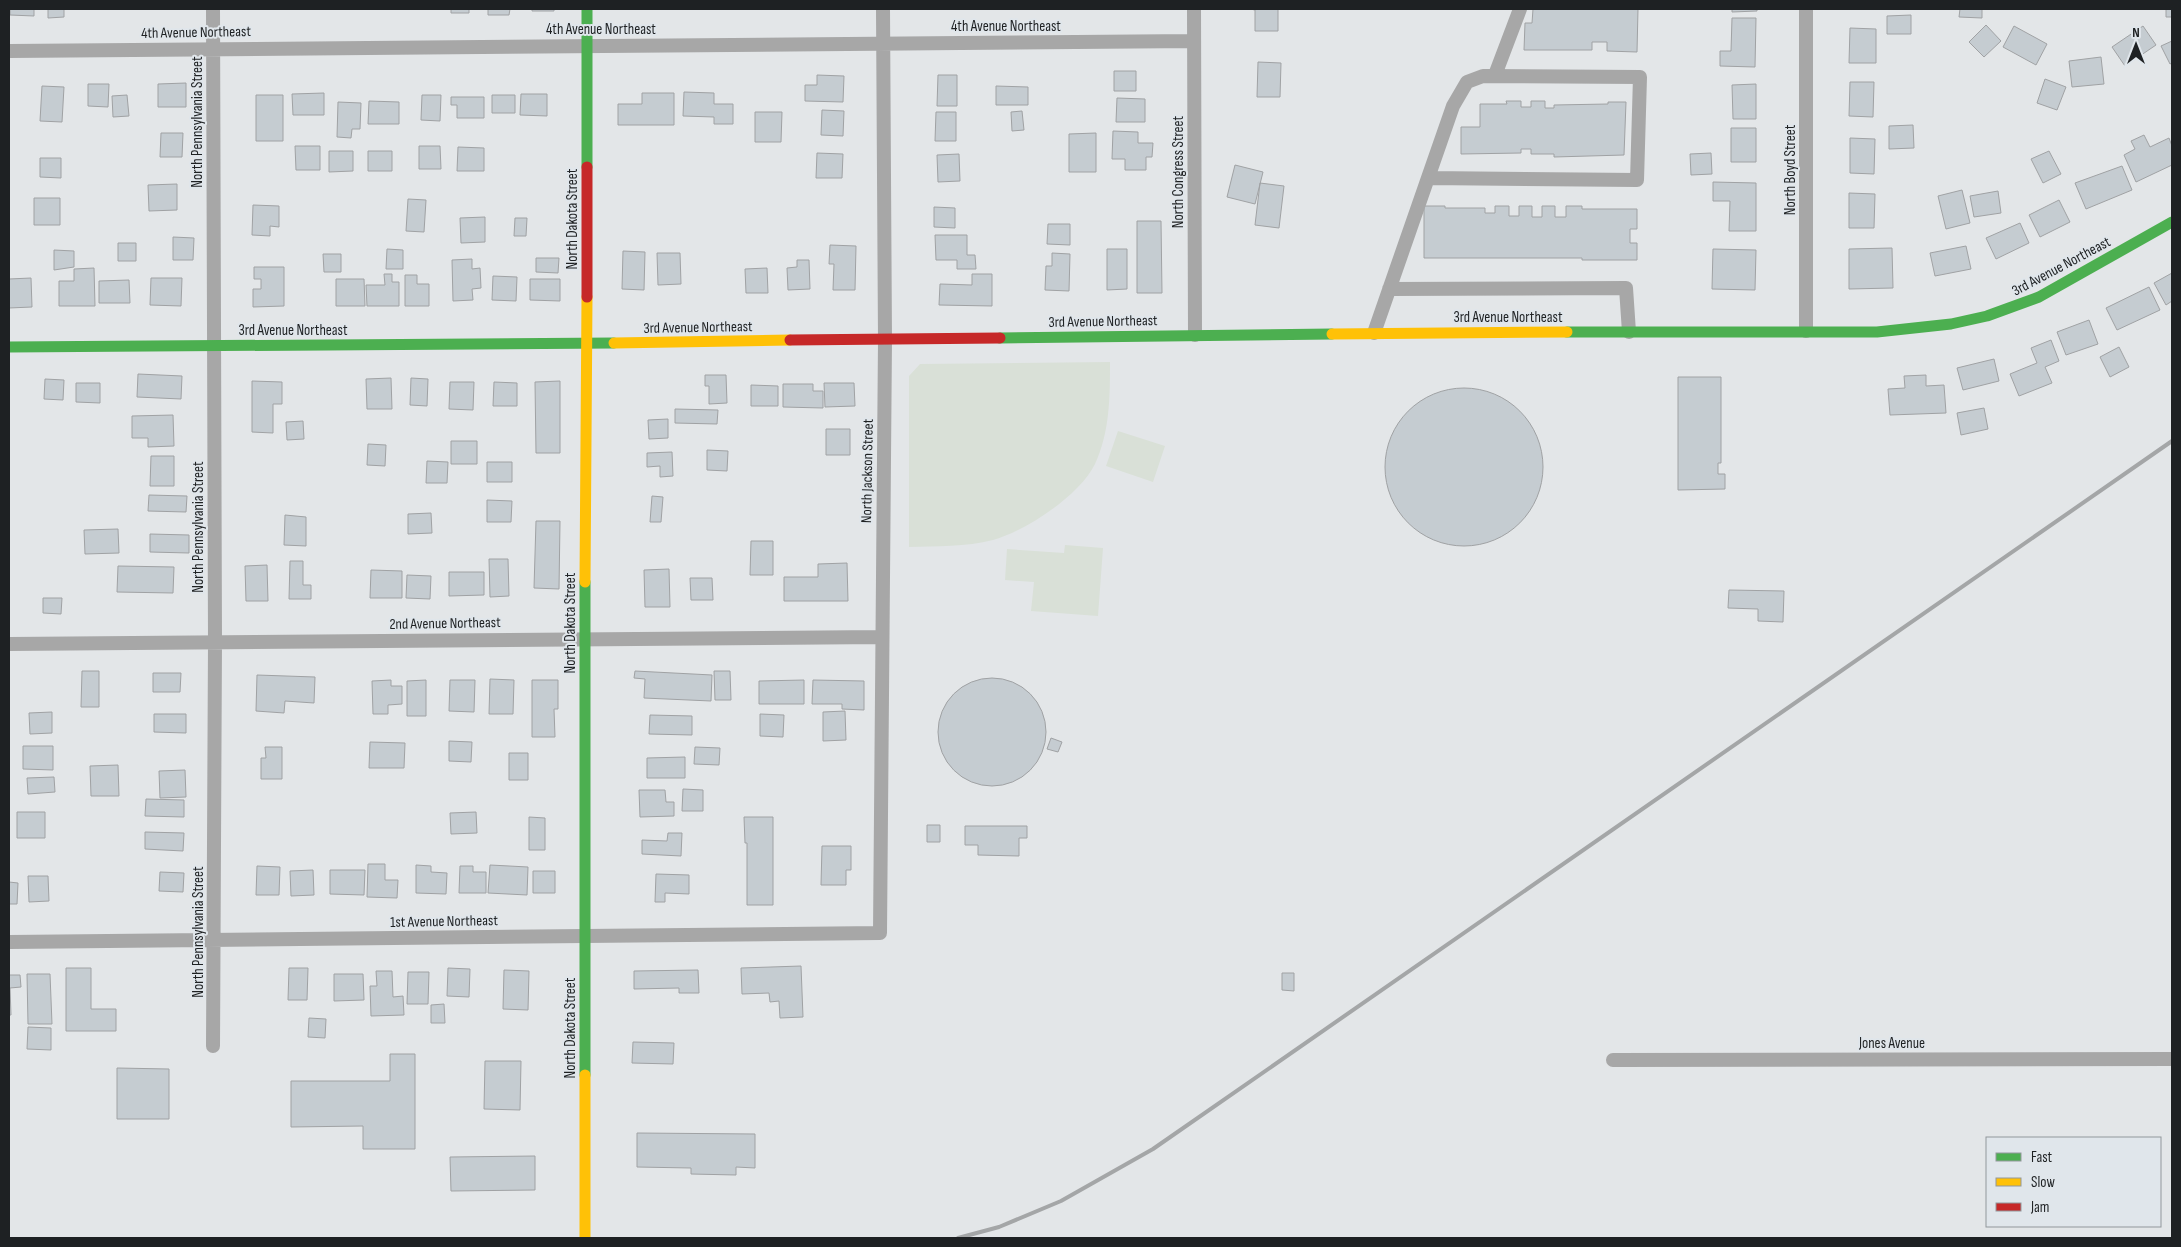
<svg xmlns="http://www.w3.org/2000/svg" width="2181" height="1247" font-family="'Sofia Sans Condensed',sans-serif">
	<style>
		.green { fill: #d9e0d7 }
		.building { fill: #c5ccd1; stroke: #a0a2a4 }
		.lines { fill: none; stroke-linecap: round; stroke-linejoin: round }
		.street { stroke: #a7a7a7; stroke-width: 14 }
		.fast { stroke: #4caf50; stroke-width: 11 }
		.slow { stroke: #ffc107; stroke-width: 11 }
		.jam { stroke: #c62828; stroke-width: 11 }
		.rail { stroke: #a4a6a7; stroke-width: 4 }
		.labels { text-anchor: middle; stroke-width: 4; stroke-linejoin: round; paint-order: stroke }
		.street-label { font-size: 15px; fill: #1e2123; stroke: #e0e6eb }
	</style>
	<rect width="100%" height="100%" fill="#e3e6e8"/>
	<!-- green -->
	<path class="green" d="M1110,362c0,34 0,70 -15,102 -15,31 -69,67 -102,76 -27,7 -57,6 -84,7v-171l11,-12z
		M1118,431l47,15 -12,36 -47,-16z
		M1065,545l38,3 -5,68 -67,-5 3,-29 -29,-2 2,-31 57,4z"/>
	<!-- building -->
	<path class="building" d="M10,9h24v7l-24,-1z
		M48,9h16v8l-16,1z
		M451,9h18v4h-18z
		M488,9h22l-1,6h-21z
		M532,9h22v2h-22z
		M1250,9h34h-6v22h-23v-21z
		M1533,9h105l-1,43 -30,-1v-9h-15v8h-68l1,-27h7z
		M1732,9h25v2l-25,1z
		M1960,9h22v9l-23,-1z
		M2166,9h6v8h-6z
		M1911,15v19h-24v-18z
		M1732,18h24l-1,49 -35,-1v-15h11z
		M1986,25l15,16 -17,16 -15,-15z
		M2014,26l33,18 -11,21 -33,-18z
		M2143,26l13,19 -31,21 -13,-19z
		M1850,28l26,1v34h-27z
		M2172,41v22l-2,1 -9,-18z
		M2101,57l3,27 -32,3 -3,-26z
		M1258,62l23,1 -1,34h-23z
		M1114,71h22v20h-22z
		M817,75l27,1 -1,26 -38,-1v-16h12z
		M938,75h19v31h-20z
		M2045,79l21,8 -9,23 -20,-7z
		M1850,82h24l-1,35 -24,-1z
		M186,83v24h-28v-23z
		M88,84h21l-1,23 -20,-1z
		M1756,84v35h-23l-1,-34z
		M42,86l22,1 -2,35 -22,-1z
		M996,86l32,1v18h-32z
		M684,92l30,1v11h19v20h-19v-7l-31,-1z
		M324,93v22h-31l-1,-21z
		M642,93h32v32h-56v-21h24z
		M521,94h26v22l-27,-1z
		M127,95l2,21 -16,1 -1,-21z
		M256,95h27v46h-27z
		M422,95h19l-1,26 -19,-1z
		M492,95h23v18h-23z
		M451,97h33v21h-27v-13h-6z
		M1117,98l28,1v23h-29z
		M369,101l30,1v22h-31z
		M1506,101h15v6h10v-6h14v7h9v-3l54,-1v-2h18l-2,53 -70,2v-3h-23v-5h-10v4l-60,1v-27h19v-23h27z
		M338,102l23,1 -1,26h-8l-1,9 -14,-1z
		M822,110l22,1 -1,25 -22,-1z
		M1022,111l2,19 -12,1 -1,-19z
		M755,112h27l-1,30h-26z
		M936,112h20v29h-21z
		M1913,125l1,23 -25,1v-23z
		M1731,128h25v34h-25z
		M1113,131l25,1v11h15l-1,14h-6v13h-21v-11h-13z
		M161,133h22l-1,24h-22z
		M1096,133v39h-27v-38z
		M2144,135l6,12 19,-9 3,8v19l-36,17 -12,-27 11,-6 -4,-8z
		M1850,138l25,1 -1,35 -24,-1z
		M295,146h25v24h-24z
		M419,146h21l1,23h-22z
		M458,147l26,1v23h-27z
		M329,151h24v20l-24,1z
		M368,151h24v20h-24z
		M2049,151l12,23 -18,9 -12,-24z
		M817,153l26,1 -1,24h-26z
		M1711,153l1,21 -21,1 -1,-21z
		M959,154l1,27 -22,1 -1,-27z
		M40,158h21v20l-21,-1z
		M1235,165l28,7 -8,32 -28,-7z
		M2122,166l10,24 -46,19 -11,-26z
		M1713,182l43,1v48h-27l1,-30h-17z
		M1260,183l24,3 -5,42 -24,-3z
		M177,184v26l-28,1 -1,-26z
		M1962,190l8,33 -24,6 -8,-33z
		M1998,191l3,22 -27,4 -4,-21z
		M1849,193l26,1 -1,34h-25z
		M34,198h26v27h-26z
		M408,199l18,1 -2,32 -18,-1z
		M2059,200l11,22 -30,15 -11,-22z
		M253,205l26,1v21l-9,-1v10l-18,-1z
		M1424,206h21v2h40v5h10v-7h14v10h10v-10h13v11h10v-11h13v11h11v-11h16v3h55v20h-7v14h7v17h-55v-2h-158z
		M934,207l21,1v20l-21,-1z
		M485,217v25l-24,1 -1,-25z
		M515,218h12l-1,18h-12z
		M1137,221h24l1,72h-25z
		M2020,223l9,20 -33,16 -10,-21z
		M1048,224h22v21l-23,-1z
		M935,235h32v20h8l1,14h-19v-9h-21z
		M173,237l21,1 -1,22h-20z
		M118,243h18v18h-18z
		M830,245l26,1 -1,44h-22l1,-26h-5z
		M1966,246l5,23 -36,7 -5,-23z
		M1892,248l1,40 -44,1v-40z
		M387,249l16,1v19h-17z
		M1107,249h20v40l-20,1z
		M1713,249l43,1 -1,40 -43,-1z
		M54,250l20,1v16l-20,3z
		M623,251l22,1 -1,38 -22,-1z
		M657,253h23l1,31 -23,1z
		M1052,253l18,1 -1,37 -24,-1 1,-24h6z
		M323,254h18v18h-17z
		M536,258h23l-1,15 -22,-1z
		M472,259v10l8,-1 1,20 -9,1 1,11 -20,1 -1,-41z
		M797,260h12l1,29 -22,1 -1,-22 10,-1z
		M254,267h30v39l-31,1v-18h8v-10h-7z
		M94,268l1,38h-36v-25h15v-12z
		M767,268l1,25h-22l-1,-24z
		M2172,273v28l-6,4 -12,-22z
		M384,274h8v8h7v24h-32l-1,-21h19z
		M972,274h20v32l-53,-1 1,-21 32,1z
		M405,275h12v9h12v22h-24z
		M493,276l24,1 -1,24 -24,-1z
		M31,278l1,29 -23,1v-29z
		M151,278h31l-1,28 -31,-1z
		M336,279h28l1,27h-29z
		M530,279h30v22l-30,-1z
		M129,280l1,23h-31v-22z
		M2149,287l11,23 -43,20 -11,-22z
		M2089,320l9,24 -32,11 -9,-23z
		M2051,340l8,21 -14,6 7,16 -33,13 -9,-22 27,-11 -6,-15z
		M2119,347l10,20 -19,10 -10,-20z
		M1994,359l5,22 -36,9 -6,-22z
		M138,374l44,2 -1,23 -44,-2z
		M705,375h21l1,28 -18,1v-18h-4z
		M1926,375v11l18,-1 2,28 -56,2 -2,-26 17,-1 -1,-12z
		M1678,377h43v86h-3v11h7v15l-47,1z
		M391,378l1,31h-25l-1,-30z
		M411,378l17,1 -1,27 -17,-1z
		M45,379l19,1 -1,20 -19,-1z
		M252,381l30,1v22h-9v29l-21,-1z
		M560,381v72h-24l-1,-71z
		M450,382h24l-1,28 -24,-1z
		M494,382l23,1v23h-24z
		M76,383h24v20l-24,-1z
		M824,383h30l1,23 -30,1z
		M783,384h30v7h10v17l-40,-1z
		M751,385l27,1v20h-27z
		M1385 467a79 79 0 1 1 158 0a79 79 0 1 1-158 0Z
		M1984,408l4,21 -27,6 -4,-22z
		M675,409l43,1 -1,14 -42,-1z
		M173,415l1,31 -26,1v-9h-16v-22z
		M668,419v19l-19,1 -1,-19z
		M303,421l1,18 -17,1 -1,-18z
		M826,429h24v26h-24z
		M451,441h26v23h-26z
		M368,444l18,1 -1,21 -18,-1z
		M707,450l21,1 -1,20 -20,-1z
		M672,452l1,24 -13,1v-11l-13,1v-14z
		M151,456h23v30h-24z
		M427,461l21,1 -1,21h-21z
		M487,462h25v20h-25z
		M149,495l38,1 -1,16 -38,-1z
		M652,496l11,1 -2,25h-11z
		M487,500l25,1 -1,21h-24z
		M431,513l1,20 -24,1v-20z
		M285,515l21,2v29l-22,-1z
		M536,521h24l-1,68 -25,-1z
		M118,529l1,24 -34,1 -1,-24z
		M150,534l39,1v18l-39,-1z
		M751,541h22v34h-23z
		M489,559h19l1,37 -19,1z
		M290,561h13v24h8v14h-22z
		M847,563l1,38h-64v-24h34v-13z
		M267,565l1,36h-22l-1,-35z
		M118,566l56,1 -1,26 -56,-1z
		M669,569l1,38h-25l-1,-37z
		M371,570l31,1v27h-32z
		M449,572h35v23l-35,1z
		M407,575l24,1 -1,23 -24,-1z
		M690,578h22l1,22h-22z
		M1729,590l55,1 -1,31 -25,-1v-12l-30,-1z
		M43,598h19l-1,16 -18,-1z
		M82,671h17v36h-18z
		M635,671l77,4 -1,26 -67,-3 1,-19 -11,-1z
		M714,671h16l1,29h-16z
		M153,673h28l-1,19h-27z
		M257,675l58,2 -1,26 -29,-2 -1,12 -28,-2z
		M938 732a54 54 0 1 1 108 0a54 54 0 1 1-108 0Z
		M490,679l24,1 -1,34h-24z
		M391,680v6h11v18l-14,1v9h-15l-1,-33z
		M426,680v36h-19v-35z
		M450,680h25l-1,32 -25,-1z
		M532,680h26v29h-4l1,28h-23z
		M804,680v24h-45v-23z
		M813,680l51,1v29l-22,-1v-5h-30z
		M845,711l1,29 -23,1v-29z
		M52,712v21l-22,1 -1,-21z
		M154,714h32v19l-32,-1z
		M760,714l24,1 -1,22 -23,-1z
		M650,715l42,1v19l-43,-1z
		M1051,738l11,4 -4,10 -11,-3z
		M449,741l23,1 -1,20 -22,-1z
		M370,742l35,1 -1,25h-35z
		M23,746h30v24l-30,-1z
		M265,747h17v32h-21v-21h5z
		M695,747l25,1 -1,17 -25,-1z
		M509,753h19v27h-19z
		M685,757v21h-38v-20z
		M118,765l1,31h-28l-1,-30z
		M185,770l1,27 -26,1 -1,-27z
		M54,777l1,15 -27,2 -1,-16z
		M683,789l20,1v21h-21z
		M639,790h26l1,12h8v14l-34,1z
		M146,799l38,1v17l-39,-1z
		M17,812h28v26h-28z
		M476,812l1,21 -26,1 -1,-21z
		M529,817l16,1v32h-16z
		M744,817h29v88h-26v-62h-2z
		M927,825h13v17h-13z
		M965,826h62v12h-8v18l-41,-1v-10h-13z
		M145,832l39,1 -1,18 -38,-2z
		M668,833h14l-1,23 -39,-2v-14l25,1z
		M822,846h29v24h-5v15h-25z
		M368,864h17v16h13l-1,18 -30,-1z
		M416,865l15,1v6l16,1 -1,21 -30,-1z
		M490,865l38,2 -1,28 -39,-2z
		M257,866l23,1 -1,28h-23z
		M460,866h13v6h13v21h-27z
		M313,870l1,25 -23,1 -1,-25z
		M330,870h35l-1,25 -34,-1z
		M533,871h22v22h-22z
		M160,872l24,1 -1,19 -24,-1z
		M656,874l33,1v19l-24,-1v9h-10z
		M28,876h20l1,25 -20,1z
		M9,882l9,1 -1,21h-8z
		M801,966l2,51 -23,1 -1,-17 -9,1 -1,-9 -27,1 -1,-26z
		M66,968h25v41h25v22h-50z
		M289,968h19l-1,32h-19z
		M448,968l22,1 -1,28 -22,-1z
		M504,970l25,1 -1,39 -25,-1z
		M698,970l1,23h-20v-5l-45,1v-18z
		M376,971h16l1,26 10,-1 1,19 -33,1 -1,-30h7z
		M408,972h21l-1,32h-21z
		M1282,973h12v18l-12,-1z
		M27,974h23l2,50h-24z
		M334,974h29l1,26 -30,1z
		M9,975h11l1,12 -11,1 1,27h-2z
		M444,1004l1,19h-14v-18z
		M309,1018l17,1 -1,19 -17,-1z
		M28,1027l23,1v22l-24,-1z
		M633,1042l41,1 -1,21 -41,-1z
		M390,1054h25v95h-52v-23l-72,1v-46h99z
		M485,1061h36l-1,49 -36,-1z
		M117,1068l52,1v50h-52z
		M637,1133l118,1v34l-19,-1v8l-45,-1v-6l-54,-1z
		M535,1156v34l-84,1 -1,-34z"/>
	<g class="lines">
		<!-- street -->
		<path class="street" d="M213,9l2,633 -2,404
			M1194,9l1,326
			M1806,9v322
			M9,51l1185,-10
			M1495,75l25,-66
			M1389,289l237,-1 3,44
			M1374,333l79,-227 14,-24 16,-6 157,1 -3,103 -209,-2
			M9,644l873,-7
			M9,942l871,-9 5,-593 -2,-331
			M1613,1060l559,-1"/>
		<!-- fast -->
		<path class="fast" d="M587,9v158
			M1567,332h310l74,-8 36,-8 52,-19 133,-75
			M1000,338l332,-4
			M9,347l605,-4
			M585,582v493"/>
		<!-- slow -->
		<path class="slow" d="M1332,334l235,-2
			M614,343l176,-3
			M585,582l2,-285
			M585,1075v163"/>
		<!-- jam -->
		<path class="jam" d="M587,167v130
			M790,340l210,-2"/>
		<!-- rail -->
		<path class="rail" d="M958,1238l41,-11 62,-26 92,-52 1019,-708"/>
	</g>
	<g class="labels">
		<!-- street labels -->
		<g class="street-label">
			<text x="1006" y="31">4th Avenue Northeast</text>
			<text x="601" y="34">4th Avenue Northeast</text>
			<text transform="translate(196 32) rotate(-1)" y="5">4th Avenue Northeast</text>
			<text transform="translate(197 122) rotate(-90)" y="5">North Pennsylvania Street</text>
			<text transform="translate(1790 170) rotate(-90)" y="5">North Boyd Street</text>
			<text transform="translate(1178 172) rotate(-90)" y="5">North Congress Street</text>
			<text transform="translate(572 219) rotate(-90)" y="5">North Dakota Street</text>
			<text transform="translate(2061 266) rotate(-28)" y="5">3rd Avenue Northeast</text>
			<text x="1508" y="322">3rd Avenue Northeast</text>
			<text transform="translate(1103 321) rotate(-1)" y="5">3rd Avenue Northeast</text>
			<text transform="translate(698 327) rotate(-1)" y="5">3rd Avenue Northeast</text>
			<text x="293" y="335">3rd Avenue Northeast</text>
			<text transform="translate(867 471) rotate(-89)" y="5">North Jackson Street</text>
			<text transform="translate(198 527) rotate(-90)" y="5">North Pennsylvania Street</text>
			<text transform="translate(445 623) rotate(-1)" y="5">2nd Avenue Northeast</text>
			<text transform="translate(570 623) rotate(-90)" y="5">North Dakota Street</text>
			<text transform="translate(444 921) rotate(-1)" y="5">1st Avenue Northeast</text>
			<text transform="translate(198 932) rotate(-90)" y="5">North Pennsylvania Street</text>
			<text transform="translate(570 1028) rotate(-90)" y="5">North Dakota Street</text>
			<text x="1892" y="1048">Jones Avenue</text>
		</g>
	</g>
	<!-- border -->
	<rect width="2181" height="1247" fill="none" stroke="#1e2123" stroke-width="20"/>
	<!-- legend -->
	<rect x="1986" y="1137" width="175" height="90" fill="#e0e6eb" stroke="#92979b"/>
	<rect x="1996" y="1153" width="25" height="8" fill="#4caf50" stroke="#92979b"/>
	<text x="2031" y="1162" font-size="15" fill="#1e2123">Fast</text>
	<rect x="1996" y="1178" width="25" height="8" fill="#ffc107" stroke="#92979b"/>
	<text x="2031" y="1187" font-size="15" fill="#1e2123">Slow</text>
	<rect x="1996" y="1203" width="25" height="8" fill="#c62828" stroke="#92979b"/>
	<text x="2031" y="1212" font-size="15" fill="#1e2123">Jam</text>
	<!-- north arrow -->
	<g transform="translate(2136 45)" stroke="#e0e6eb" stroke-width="4" paint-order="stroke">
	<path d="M0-4L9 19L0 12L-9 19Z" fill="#1e2123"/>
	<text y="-8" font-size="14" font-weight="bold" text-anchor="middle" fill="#1e2123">N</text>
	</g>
</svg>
